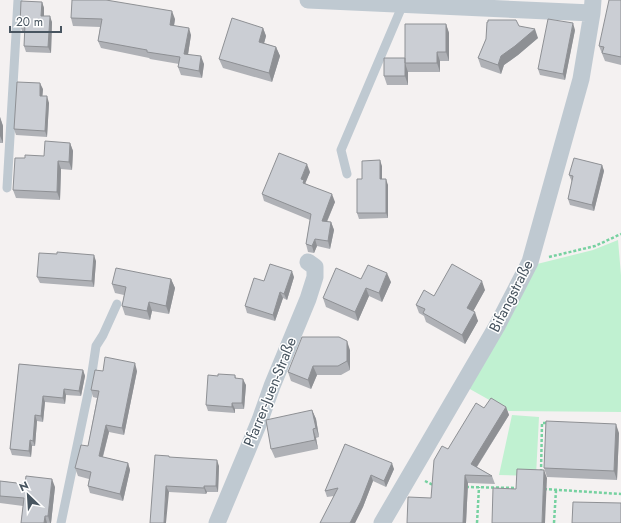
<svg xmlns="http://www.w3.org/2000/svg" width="621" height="523" font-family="Jost,sans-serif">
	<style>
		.green { fill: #c0f1d1 }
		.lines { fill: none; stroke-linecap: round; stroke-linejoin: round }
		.path { stroke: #76d1a0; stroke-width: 2.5; stroke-dasharray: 3 2; stroke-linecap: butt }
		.service { stroke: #bfc9d1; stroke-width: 9 }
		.minor { stroke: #bfc9d1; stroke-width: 17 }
		.wall { fill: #afb1b6 }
		.shaded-wall { fill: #8e9094 }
		.building { fill: #cbced4; stroke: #8e9094 }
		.labels { text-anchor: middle; stroke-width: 3; stroke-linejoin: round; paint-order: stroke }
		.street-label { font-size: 15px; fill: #485560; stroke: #fff }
	</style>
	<rect width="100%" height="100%" fill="#f4f1f1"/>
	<!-- green -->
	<path class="green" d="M618,240l3,35v137l-112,-1 -41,-23 69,-124 56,-14z
		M512,415l27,2 -3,59 -37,-1z"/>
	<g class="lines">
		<!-- path -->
		<path class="path" d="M549,257l46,-11 26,-12
			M541,472l1,-49h8
			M425,481l10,5
			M466,487l53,1
			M544,489l77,5
			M477,523l2,-36
			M554,523l2,-33"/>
		<!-- service -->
		<path class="service" d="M347,174l-6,-24 62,-146
			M7,188l11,-188
			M61,523l30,-144 5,-33 7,-11 14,-31"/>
		<!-- minor -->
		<path class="minor" d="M308,0l284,13
			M217,523l43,-103 12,-34 36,-87 7,-22v-10l-7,-5
			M382,523l115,-197 33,-64 51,-183 11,-66 1,-13"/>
	</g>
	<!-- wall -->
	<path class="wall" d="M621,0v65l-16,-4 -6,-15z
		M42,2l2,6v8l8,6 -1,31 -25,-1 -2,-6 1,-15h-3l-2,-6z
		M71,18l104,1 -1,6 17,10 -3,19 16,10 -2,14 -21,-3 -3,-8 1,-3 -29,-5 -1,-1 -48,-10 -3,-7 2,-14 -27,-1z
		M446,24l3,9v28h-9v11h-32v13h-21l-3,-9z
		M519,26l19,12 -20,17 -14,10 -3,9 -20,-7 -3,-9 8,-19z
		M263,28l3,8 -2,7 12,4 4,9 -8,26 -49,-14 -4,-9z
		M575,30l-10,50 -25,-5 -2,-6z
		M43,89l-1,7 7,7 -2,34 -31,-2 -2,-6z
		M0,117l3,9v17h-3z
		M70,143l3,8 -1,19 -11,-1 -1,31 -44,-2 -3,-8 12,-32 19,-2z
		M602,165l2,6 -10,40 -24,-6 -2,-6 4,-17 -3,-7z
		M382,166v13l6,6v33l-29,1 -2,-6 5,-34z
		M310,172l-5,11 30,19 -8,20h4l3,8 -4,19 -13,-3 -3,7 -6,-1 -2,-8 4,-24 -46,-19 -2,-7z
		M96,261l-2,26 -54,-4 -3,-6z
		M294,277l-7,23 -4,-2 -8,23 -28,-8 -2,-7 19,-25z
		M171,279l4,9 -6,26 -17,-3 -2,9 -25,-5 -3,-9 2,-11 -9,-2 -3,-9z
		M361,279l30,3 -9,20 -13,-6 -11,25 -32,-14 -3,-9z
		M485,290l-12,21 5,10 -13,23 -39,-22 -2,-6 -5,-3 -3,-8 18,-9z
		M350,350v20l-9,5h-24l-6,14 -20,-8 -3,-9z
		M19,364l64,6 2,6 -4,20 -15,-1 -1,9 -20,-2 -2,20 -6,-1 -2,25h-3l-1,11 -19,-2 -2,-6z
		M103,371h34l-13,64 -15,-3 -6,25 25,6 2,7 -7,31 -33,-8 -2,-7 1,-7 -11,-3 -3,-8 13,-22 9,-48 -4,-1 -2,-7z
		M235,375l1,3 10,7 -2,24h-9v4l-27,-2 -2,-6 12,-29z
		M506,407l3,8 -32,52 15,9 3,8 -27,-1 -2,40h-59l24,-25 17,-49 36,-41z
		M312,410l4,9 3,18 -3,1 2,11 -43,9 -4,-9z
		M619,433l-2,47 -70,-3 -3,-9z
		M345,444l49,25 -8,18 -13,-6 -10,26 -8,16h-35l14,-27 -7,1 -2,-6z
		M169,456v2l50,8 -1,26h-11l-1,2 -37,-2 -19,31z
		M0,481l55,6 -4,36h-30l2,-17 -23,-3z"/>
	<!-- shaded-wall -->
	<path class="shaded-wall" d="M42,2l2,6v14l-3,-6z
		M172,11l3,8 -2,13 -3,-7z
		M50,16l2,6 -1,31 -3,-6z
		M573,23l2,7 -10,50 -2,-6z
		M446,24l3,9v28l-3,-9z
		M189,28l2,7 -4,26 -3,-7z
		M263,28l3,8 -4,15 -3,-9z
		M535,29l3,9 -20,17 -14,10 -3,9 -3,-9 3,-9z
		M276,47l4,9 -8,26 -3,-9z
		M437,52l3,9v11l-3,-9z
		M201,56l3,8 -2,14 -3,-7z
		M405,63l3,9v13l-3,-9z
		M40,83l3,6 -1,13 -2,-6z
		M47,96l2,7 -2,34 -2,-6z
		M0,117l3,9v17l-3,-7z
		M70,143l3,8 -1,19 -3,-8z
		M380,160l2,6v19l-2,-6z
		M58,161l3,8 -1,31 -3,-8z
		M307,164l3,8 -5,12 1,4 -5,-9z
		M602,165l2,6 -10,40 -2,-6z
		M386,179l2,6v33l-2,-5z
		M332,194l3,8 -11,26 -2,-7z
		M331,222l3,8 -4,19 -2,-8z
		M315,239l2,7 -3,7 -2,-7z
		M94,255l2,6 -2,26 -2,-6z
		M292,271l2,6 -7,23 -3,-6z
		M387,273l4,9 -9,20 -3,-9z
		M171,279l4,9 -6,26 -3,-8z
		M482,281l3,9 -15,27 -3,-9z
		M366,288l3,8 -11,25 -3,-9z
		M280,292l3,6 -8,23 -2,-6z
		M149,302l3,9 -2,9 -3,-9z
		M475,312l3,9 -13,23 -3,-9z
		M347,341l3,9v20l-3,-9z
		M135,363l2,8 -13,64 -2,-7z
		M313,366l4,9 -6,14 -3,-9z
		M83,370l2,6 -4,20 -2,-5z
		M243,379l3,6 -2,24 -2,-6z
		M64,389l2,6 -1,9 -2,-6z
		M43,396l2,6 -2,20 -2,-6z
		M232,403l3,6v4l-3,-6z
		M506,407l3,8 -35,56 -3,-7z
		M312,410l4,9 3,18 -3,-9z
		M35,415l2,6 -2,25 -2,-5z
		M616,424l3,9 -2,47 -3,-9z
		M106,425l3,7 -8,31 -2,-7z
		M313,429l3,9 2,11 -3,-9z
		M30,440l2,6 -1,11 -2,-6z
		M217,460l2,6 -1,26 -2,-6z
		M128,463l2,7 -7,31 -3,-7z
		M392,463l2,6 -8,18 -2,-6z
		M544,470l3,8 -2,45h-3z
		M371,475l2,6 -10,26 -8,16h-5z
		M465,475l3,8 -2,40h-3z
		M52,479l3,8 -4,36h-1l-2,-7z
		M166,486l3,6 -3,31h-2z
		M204,486l3,6 -1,2 -2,-6z
		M45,516l2,7h-3z"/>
	<!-- building -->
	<path class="building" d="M72,0h34l66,11 -2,14 19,3 -5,26 17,2 -2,15 -21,-4 2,-10 -33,-5v-2l-49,-9 4,-22 -31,-1z
		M609,0h12v57l-19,-4 2,-6 -5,-1z
		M21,1l21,1 -1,14h9l-2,31 -24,-1 1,-21h-5z
		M232,18l31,10 -4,14 17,5 -7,26 -50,-14z
		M548,19l25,4 -10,51 -25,-5z
		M488,20h28l3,6 16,3 -20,17 -14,10 -3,9 -20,-7 8,-19 1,-17h1z
		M405,24h41v28h-9v11h-32z
		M384,58h21v18h-21z
		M17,82l23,1v13h7l-2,35 -31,-2z
		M45,141l25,2 -1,19 -11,-1 -1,31 -44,-2 2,-32h10v-3l19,1z
		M279,153l28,11 -6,15 3,1 -1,3 29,11 -10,27 9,1 -3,19 -13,-2 -3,7 -6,-2 5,-30 -49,-20z
		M574,158l28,7 -10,40 -24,-6 5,-23 -4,-1z
		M380,160v19h6v34h-29v-34h5v-18z
		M57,252l37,3 -2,26 -55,-4 2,-24 18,1z
		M270,264l22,7 -8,23 -4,-2 -7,23 -28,-9 9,-28 10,3z
		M452,264l30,17 -15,27 8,4 -13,23 -39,-22 2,-4 -9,-4 8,-15 10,6z
		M368,265l19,8 -8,20 -13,-5 -11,24 -32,-14 13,-30 25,11z
		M116,268l55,11 -5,27 -17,-4 -2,9 -25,-5 4,-19 -14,-3z
		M302,337h37l8,4v20l-9,5h-25l-5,14 -20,-8z
		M105,357l30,6 -13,65 -16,-3 -7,31 29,7 -8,31 -32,-8 3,-14 -16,-4 6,-23 7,1 11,-55 -8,-1 4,-20 8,1z
		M19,364l64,6 -4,21 -15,-2 -1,9 -20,-2 -2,20 -6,-1 -2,26 -3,-1 -1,11 -19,-2z
		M218,374l17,1v3l8,1 -1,24h-10v4l-26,-2 2,-30 10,1z
		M491,398l15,9 -35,57 21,12 -27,-1 -2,48h-56l1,-26 23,1 3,-38 8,-14 6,3 28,-46 8,5z
		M312,410l4,18 -3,1 2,11 -44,9 -5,-29z
		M546,421l70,3 -2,47 -70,-3z
		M345,444l47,19 -8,18 -13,-6 -10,26 -11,22h-30l18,-35 -13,3z
		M155,455l14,1v1l48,3 -1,26h-12v2l-38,-2 -2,37h1h-15z
		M517,469l27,1 -2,53h-50l1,-35 23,1z
		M26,476l26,3 -4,37h-3l-1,7h-23l3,-25 -24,-2v-15l25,3z
		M573,502l48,1v20h-49z"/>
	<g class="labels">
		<!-- street labels -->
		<g class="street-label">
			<text transform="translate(511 296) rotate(-63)" y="5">Bifangstraße</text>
			<text transform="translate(270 392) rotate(-68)" y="5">Pfarrer-Juen-Straße</text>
		</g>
	</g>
	<!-- north arrow -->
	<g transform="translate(28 495) rotate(335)" stroke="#ffffff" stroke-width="3" paint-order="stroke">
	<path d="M0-3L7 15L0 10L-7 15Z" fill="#485560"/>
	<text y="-6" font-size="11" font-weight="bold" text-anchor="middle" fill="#485560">N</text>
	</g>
	<!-- scale -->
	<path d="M10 26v6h51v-6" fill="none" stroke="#485560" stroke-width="2"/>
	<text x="16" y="26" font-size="12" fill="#485560" stroke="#ffffff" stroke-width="3" paint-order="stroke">20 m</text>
</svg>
